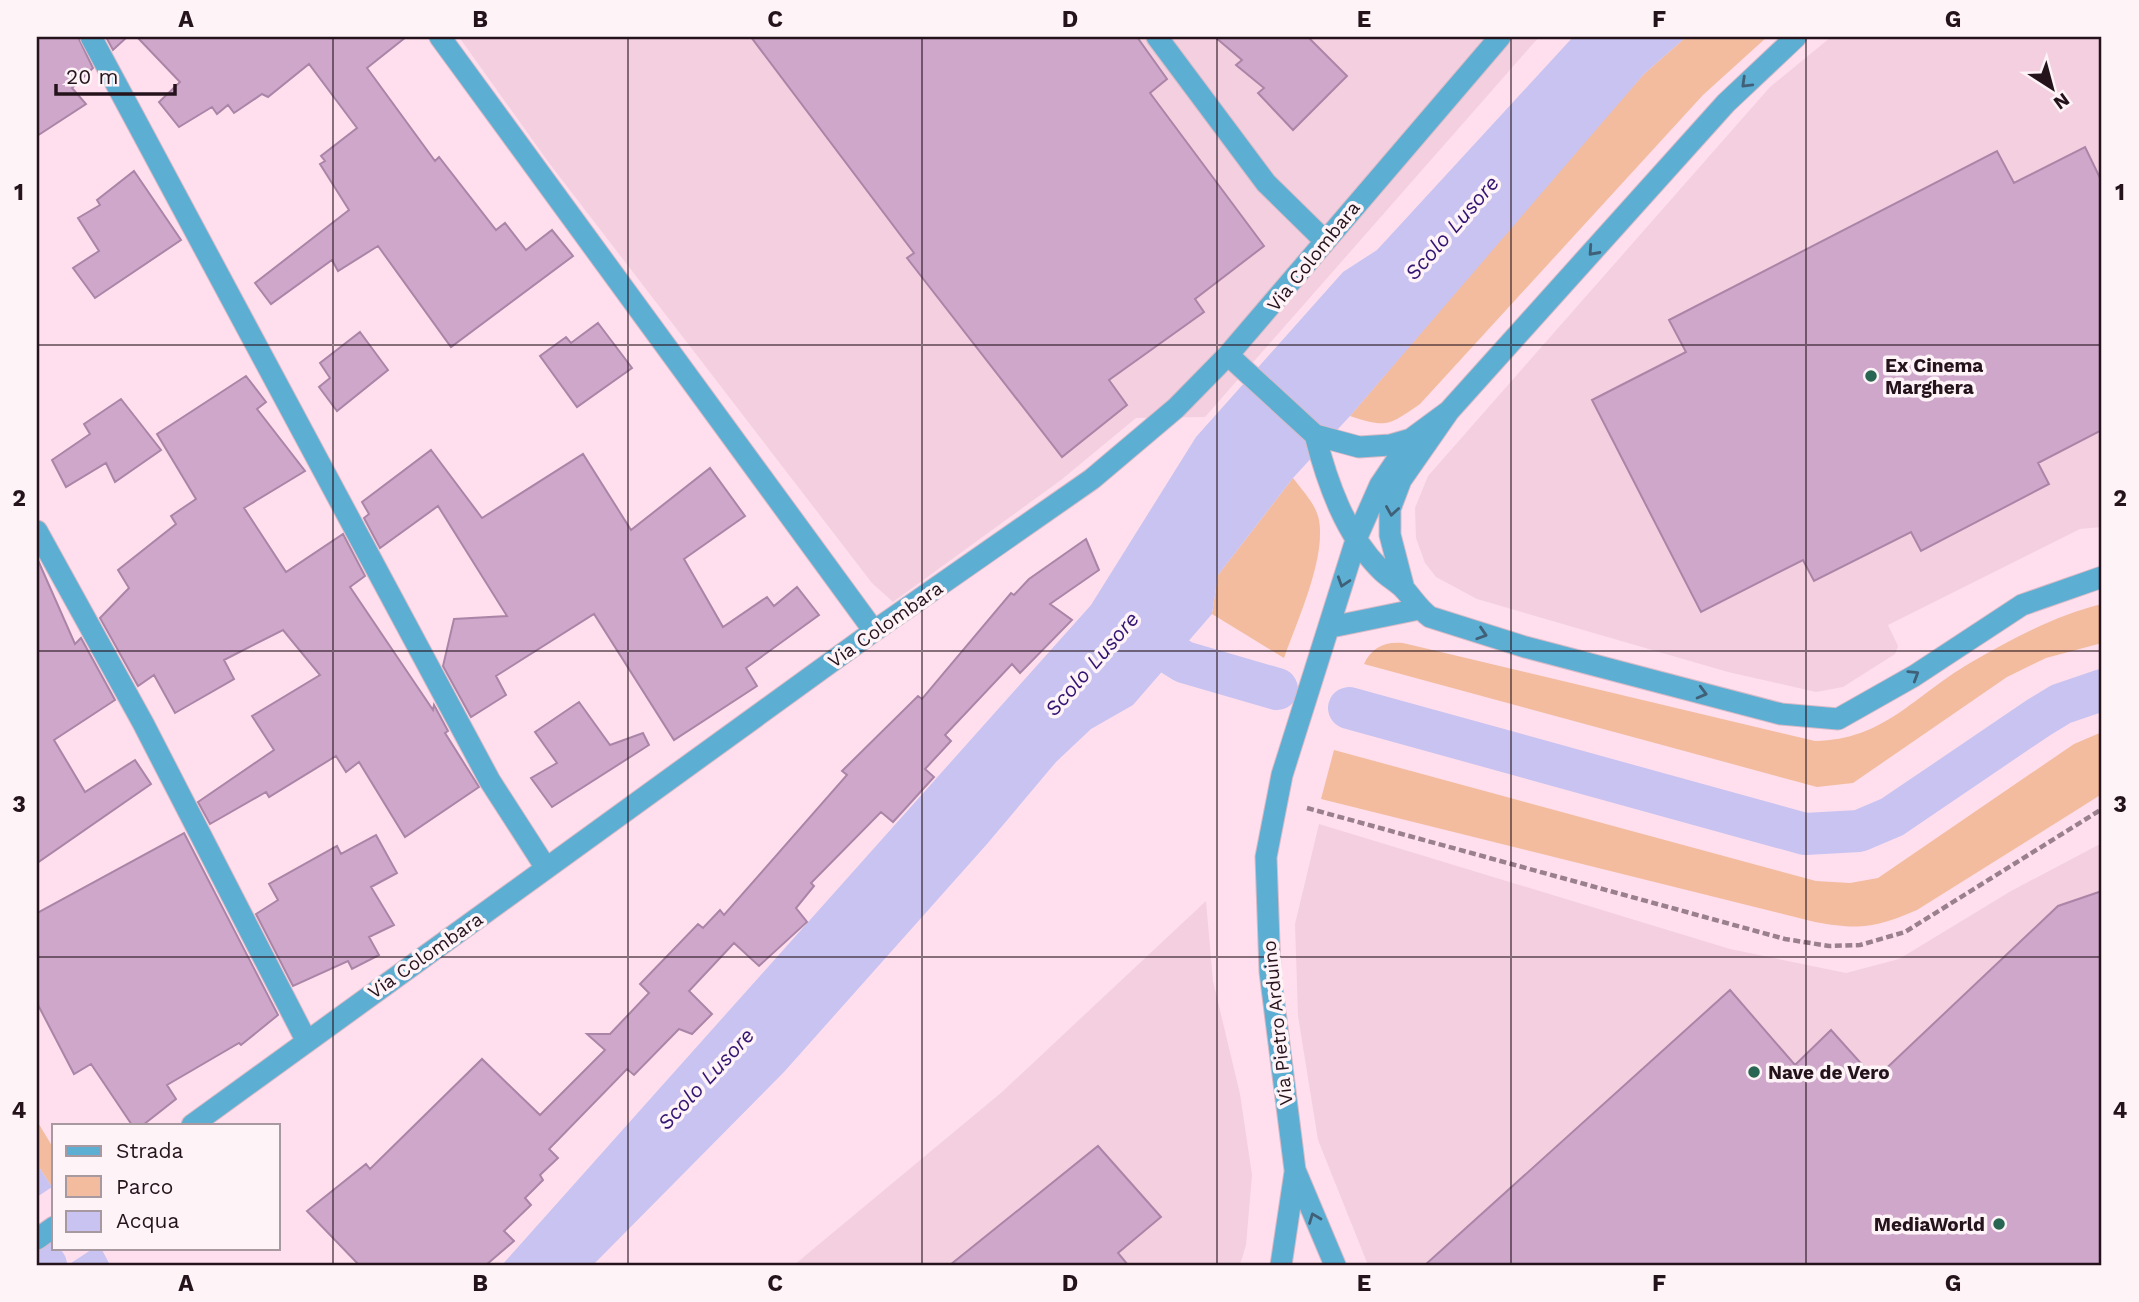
<svg xmlns="http://www.w3.org/2000/svg" width="2139" height="1302" font-family="'Work Sans',sans-serif">
	<style>
		.built { fill: #f4cfdf }
		.green { fill: #f3bc9f }
		.water { fill: #c8c3f0 }
		.lines { fill: none; stroke-linecap: round; stroke-linejoin: round }
		.canal { stroke: #c8c3f0; stroke-width: 42 }
		.building { fill: #cea7ca; stroke: #ab85a7; stroke-width: 2 }
		.minor-casing { stroke: #d8bac7; stroke-width: 23 }
		.path { stroke: #9a808c; stroke-width: 4.5; stroke-dasharray: 7 3.5; stroke-linecap: butt }
		.minor { stroke: #5caed3; stroke-width: 21 }
		.oneway { stroke: #406078 }
		.grid { fill: none; stroke: #25131c; stroke-width: 2; stroke-opacity: 0.55 }
		.poi-dot { fill: #286653; stroke: #fef3f7; stroke-width: 2.5 }
		.labels { text-anchor: middle; stroke-width: 7; stroke-linejoin: round; paint-order: stroke }
		.street-label { font-size: 19px; fill: #25131c; stroke: #fef3f7 }
		.poi-label { font-size: 19px; font-weight: bold; fill: #25131c; stroke: #fef3f7; text-anchor: start }
		.water-label { font-size: 21px; font-style: italic; fill: #331472; stroke: #fef3f7 }
		.neatline { fill: none; stroke: #25131c; stroke-width: 2.5 }
		.grid-label { font-size: 23px; text-anchor: middle; font-weight: bold; fill: #25131c }
	</style>
	<rect width="100%" height="100%" fill="#ffdfed"/>
	<!-- built -->
	<path class="built" d="M459,37h1080l-334,380 -69,1 -75,62 -168,122 -21,-19 -323,-420z
		M1831,37h271v490l-22,2 -192,96 10,21 -3,8 -52,33 -27,5 -88,-20 -251,-73 -41,-22 -11,-14 -9,-25 -1,-30 13,-32 342,-389z
		M1319,824l411,125 116,24 53,-14 112,-68 91,-48v422h-734l-50,-125 -20,-124 -3,-92z
		M1206,901l7,80 27,113 12,81 -6,70 -6,20h-446l208,-173z"/>
	<!-- green -->
	<path class="green" d="M1686,37h81l-64,58 -283,309c-32,22 -33,24 -70,12l231,-271 63,-71z
		M1293,478c9,12 23,26 26,42 7,39 -22,101 -35,138l-72,-44 6,-39z
		M2102,604v39l-56,15 -39,19 -154,106 -36,4 -453,-123c7,-16 21,-23 39,-21l412,98c69,-1 100,-46 155,-78 42,-24 86,-48 132,-59z
		M2102,732v62l-185,116c-42,18 -58,20 -102,12l-494,-123 13,-49 482,131 34,2 28,-5 196,-134z
		M37,1121l17,28v36l-2,2 -15,-23z"/>
	<!-- water -->
	<path class="water" d="M1573,37h113l-42,37 -294,342 -57,62 -75,97 -6,39 -79,91 -42,24 -35,33 -69,82 -203,228 -191,193h-91l589,-660 105,-168 147,-165 34,-22z
		M37,1164l15,23 -15,10z
		M94,1248h7l9,17h-42z"/>
	<g class="lines">
		<!-- canal -->
		<path class="canal" d="M1128,627l56,35 93,27
			M1349,708l456,126 54,-3 33,-14 146,-99 23,-14 41,-14
			M37,1252l9,13"/>
	</g>
	<!-- building -->
	<path class="building" d="M37,37h41l15,31 -21,20 14,16 -49,32z
		M106,37h21l-14,13z
		M137,37h269l-39,31 68,93 4,-4 57,73 9,-7 21,27 26,-20 21,26 -122,91 -73,-101 -40,25 -6,-11 -61,44 -16,-21 94,-73 -29,-46 5,-3 -4,-5 36,-28 -48,-64 -41,33 -6,-3 -28,19 -6,-8 -11,9 -5,-7 -33,20 -20,-25 21,-20z
		M751,37h386l30,42 -17,14 114,153 -69,53 9,13 -95,68 18,25 -65,52 -155,-199 7,-5z
		M1215,37h93l39,39 -54,54 -35,-37 6,-5 -28,-23 6,-5z
		M2085,147l17,35v248l-64,33 11,21 -128,67 -10,-19 -97,49 -11,-21 -102,52 -109,-212 94,-48 -17,-32 328,-169 17,32z
		M134,171l47,69 -86,58 -22,-30 26,-17 -21,-33 22,-13 -3,-5z
		M598,323l34,45 -55,39 -37,-51 26,-19 5,6z
		M360,332l28,38 -51,41 -18,-24 11,-9 -10,-15z
		M246,376l20,26 -9,7 48,62 -61,37 42,64 57,-38 22,42 -15,11 83,123 1,-5 14,26 -3,2 34,54 -74,50 -46,-75 -13,10 -10,-16 -67,41 -3,-5 -56,32 -12,-22 76,-52 -22,-34 68,-41 -37,-45 -59,30 10,19 -59,34 -21,-38 -16,11 -38,-68 29,-30 -11,-18 58,-46 -5,-8 25,-17 -39,-65z
		M121,399l40,51 -46,32 -9,-19 -40,24 -14,-27 38,-26 -6,-10z
		M431,450l51,68 101,-64 48,76 79,-62 35,48 -61,43 39,68 44,-30 7,9 23,-19 22,28 -73,53 11,18 -83,54 -80,-126 -98,62 10,19 -35,22 -28,-51 11,-47 53,-3 -69,-110 -58,42 -16,-30 5,-4 -7,-12z
		M1086,539l13,31 -49,34 22,16 -52,53 -8,-9 -67,71 6,6 -26,28 9,8 -41,45 -12,-10 -70,71 3,3 -18,22 11,14 -48,44 -25,-23 -45,48 23,23 -20,20 -13,-5 -45,46 -7,-6 -78,80 9,9 -18,17 3,5 -18,18 6,7 -27,26 10,10 -28,24h-127l-52,-54 59,-47 4,5 112,-110 58,56 65,-65 -18,-16h23l39,-41 -9,-9 58,-60 5,4 17,-18 4,5 123,-140 -5,-4 76,-75 4,3 89,-106 3,2 15,-16z
		M37,558l38,86 6,-6 34,62 -61,40 31,52 50,-32 16,24 -114,79z
		M579,702l31,43 33,-12 6,12 -97,62 -21,-29 26,-15 -22,-31z
		M184,833l94,182 -37,30 -2,-2 -72,42 9,14 -33,26h-11l-41,-61 -17,10 -37,-71v-90z
		M376,835l21,38 -26,14 23,38 -25,12 10,18 -27,14 -4,-8 -55,25 -37,-72 22,-14 -9,-16 68,-38 4,8z
		M2102,891v374h-677l305,-275 65,75 36,-35 44,49 183,-173z
		M1098,1146l63,71 -43,36 10,12h-178z"/>
	<g class="lines">
		<!-- minor casing -->
		<g class="minor-casing">
			<path id="minor" d="M91,37l399,744 56,87
				M440,37l434,594
				M1157,37l109,146 59,58
				M1228,355l87,80 44,12 31,-2 21,-6
				M1315,435c12,47 30,99 65,134 7,8 18,13 25,21 9,10 14,19 25,27l95,30 256,67 57,5 76,-43 108,-71 80,-28
				M37,531l106,192 163,317
				M1404,589l-14,-54v-26l11,-29 48,-69 277,-308 70,-66
				M1331,627l88,-18
				M192,1125l682,-494 218,-152 84,-71 52,-53 272,-318
				M37,1239l17,-12
				M1281,1265l14,-93
				M1335,1265l-40,-95 -25,-198 -4,-115 16,-82 75,-238 23,-52 31,-46 38,-28"/>
		</g>
		<!-- path -->
		<path class="path" d="M1307,808l478,131 44,7 31,-1 45,-13 197,-123"/>
		<!-- minor -->
		<use href="#minor" class="minor"/>
	</g>
	<!-- one-way arrows -->
	<defs><path id="oneway-chevron" d="M-2-3.5L2.5 0L-2 3.5" fill="none" stroke-width="1.6" stroke-linecap="round" stroke-linejoin="round" transform="scale(1.75)"/></defs>
	<g class="oneway">
		<use href="#oneway-chevron" transform="translate(1746 83) rotate(136)"/>
		<use href="#oneway-chevron" transform="translate(1593 251) rotate(132)"/>
		<use href="#oneway-chevron" transform="translate(1392 511) rotate(99)"/>
		<use href="#oneway-chevron" transform="translate(1343 582) rotate(108)"/>
		<use href="#oneway-chevron" transform="translate(1482 634) rotate(18)"/>
		<use href="#oneway-chevron" transform="translate(1914 675) rotate(-32)"/>
		<use href="#oneway-chevron" transform="translate(1702 693) rotate(15)"/>
		<use href="#oneway-chevron" transform="translate(1314 1218) rotate(-111)"/>
	</g>
	<!-- grid -->
	<path class="grid" d="M333,37v1228M628,37v1228M922,37v1228M1217,37v1228M1511,37v1228M1806,37v1228M37,345h2065M37,651h2065M37,957h2065"/>
	<!-- markers -->
	<g class="poi-dot">
		<circle cx="1871" cy="376" r="7"/>
		<circle cx="1754" cy="1072" r="7"/>
		<circle cx="1999" cy="1224" r="7"/>
	</g>
	<g class="labels">
		<!-- street labels -->
		<g class="street-label">
			<text transform="translate(1313 256) rotate(-51)" y="7">Via Colombara</text>
			<text transform="translate(885 624) rotate(-35)" y="7">Via Colombara</text>
			<text transform="translate(425 955) rotate(-35)" y="7">Via Colombara</text>
			<text transform="translate(1277 1023) rotate(-96)" y="7">Via Pietro Arduino</text>
		</g>
		<!-- poi labels -->
		<g class="poi-label">
			<text x="1885" y="372">Ex Cinema<tspan x="1885" dy="22">Marghera</tspan></text>
			<text x="1768" y="1079">Nave de Vero</text>
			<text x="1985" y="1231" text-anchor="end">MediaWorld</text>
		</g>
		<!-- water labels -->
		<g class="water-label">
			<text transform="translate(1452 228) rotate(-49)" y="7">Scolo Lusore</text>
			<text transform="translate(1092 664) rotate(-49)" y="7">Scolo Lusore</text>
			<text transform="translate(706 1079) rotate(-47)" y="7">Scolo Lusore</text>
		</g>
	</g>
	<!-- border -->
	<rect width="2139" height="1302" fill="none" stroke="#fef3f7" stroke-width="77"/>
	<!-- legend -->
	<rect x="52" y="1124" width="228" height="126" fill="#fef3f7" stroke="#a7999f" stroke-width="2"/>
	<rect x="66" y="1146" width="35" height="10" fill="#5caed3" stroke="#a7999f" stroke-width="2"/>
	<text x="116" y="1158" font-size="21" fill="#25131c">Strada</text>
	<rect x="66" y="1176" width="35" height="21" fill="#f3bc9f" stroke="#a7999f" stroke-width="2"/>
	<text x="116" y="1194" font-size="21" fill="#25131c">Parco</text>
	<rect x="66" y="1211" width="35" height="21" fill="#c8c3f0" stroke="#a7999f" stroke-width="2"/>
	<text x="116" y="1228" font-size="21" fill="#25131c">Acqua</text>
	<!-- north arrow -->
	<g transform="translate(2052 88) rotate(144)" stroke="#fef3f7" stroke-width="5" paint-order="stroke">
	<path d="M0-5L12 26L0 18L-12 26Z" fill="#25131c"/>
	<text y="-10" font-size="19" font-weight="bold" text-anchor="middle" fill="#25131c">N</text>
	</g>
	<!-- scale -->
	<path d="M56 84v10h119v-10" fill="none" stroke="#25131c" stroke-width="3.5"/>
	<text x="66" y="84" font-size="21" fill="#25131c" stroke="#fef3f7" stroke-width="5" paint-order="stroke">20 m</text>
	<rect x="38" y="38" width="2062" height="1226" class="neatline"/>
	<g class="grid-label">
		<text x="186" y="27">A</text>
		<text x="480" y="27">B</text>
		<text x="775" y="27">C</text>
		<text x="1070" y="27">D</text>
		<text x="1364" y="27">E</text>
		<text x="1659" y="27">F</text>
		<text x="1953" y="27">G</text>
		<text x="19" y="200">1</text>
		<text x="2120" y="200">1</text>
		<text x="19" y="506">2</text>
		<text x="2120" y="506">2</text>
		<text x="19" y="812">3</text>
		<text x="2120" y="812">3</text>
		<text x="19" y="1118">4</text>
		<text x="2120" y="1118">4</text>
		<text x="186" y="1291">A</text>
		<text x="480" y="1291">B</text>
		<text x="775" y="1291">C</text>
		<text x="1070" y="1291">D</text>
		<text x="1364" y="1291">E</text>
		<text x="1659" y="1291">F</text>
		<text x="1953" y="1291">G</text>
	</g>
</svg>
